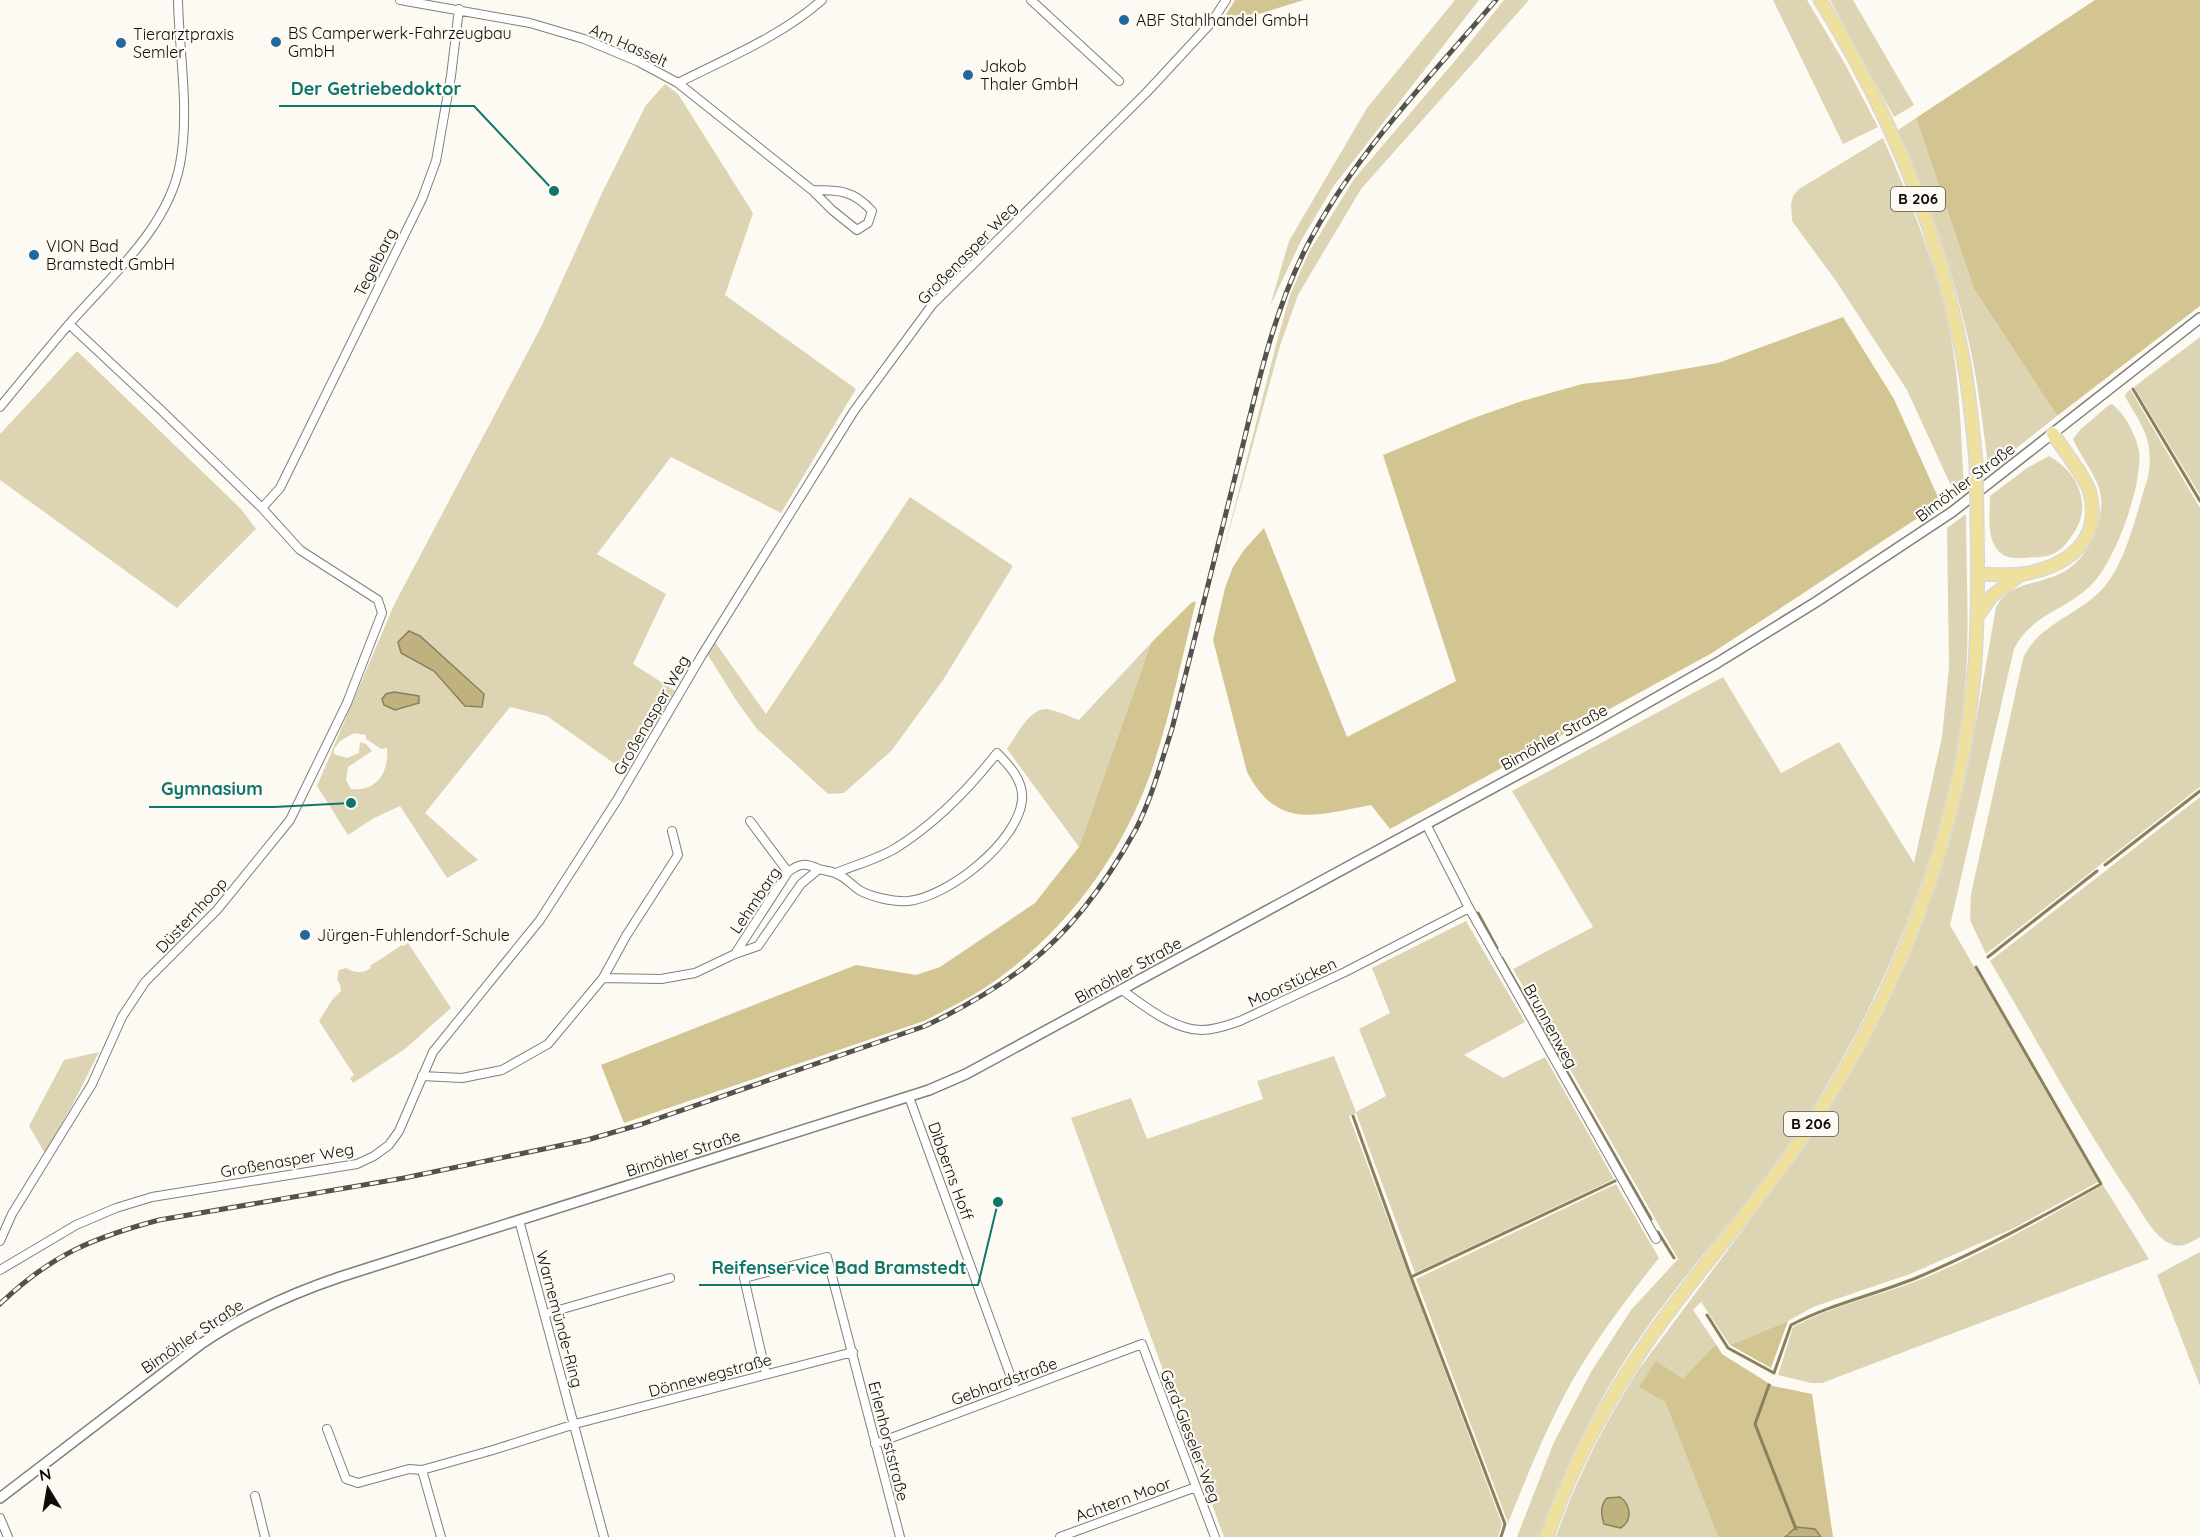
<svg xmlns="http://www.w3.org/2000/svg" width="2200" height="1537" font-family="Quicksand,sans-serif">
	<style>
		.green { fill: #ddd4b3; fill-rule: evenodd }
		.forest { fill: #d3c592 }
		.water { fill: #c0b27f; stroke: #8a805c; stroke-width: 1.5 }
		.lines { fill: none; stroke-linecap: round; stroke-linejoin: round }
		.stream { stroke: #8a805c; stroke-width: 3 }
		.minor-casing { stroke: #807f78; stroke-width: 10 }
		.tertiary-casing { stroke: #807f78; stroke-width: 12 }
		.primary-casing { stroke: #d8d8d8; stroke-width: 15 }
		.minor { stroke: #fff; stroke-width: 8 }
		.tertiary { stroke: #fff; stroke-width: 9 }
		.primary { stroke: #f0e09e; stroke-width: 12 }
		.rail-casing { stroke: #53534e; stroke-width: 5 }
		.rail { stroke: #fcfaf3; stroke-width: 3; stroke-dasharray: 9; stroke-linecap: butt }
		.primary-bridge-casing { stroke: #d8d8d8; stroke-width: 15; stroke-linecap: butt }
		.primary-bridge { stroke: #f0e09e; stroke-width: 12 }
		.poi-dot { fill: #21689c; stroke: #fcfaf3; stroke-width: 2 }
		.labels { text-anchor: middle; stroke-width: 4.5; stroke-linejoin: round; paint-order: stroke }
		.shield { fill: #fcfaf3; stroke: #555450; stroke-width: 1.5 }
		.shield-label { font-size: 15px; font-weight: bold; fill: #0d0d0a }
		.poi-label { font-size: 16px; fill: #0d0d0a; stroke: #fcfaf3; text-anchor: start }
		.street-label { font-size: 16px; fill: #0d0d0a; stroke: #fcfaf3 }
		.leader { fill: none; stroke: #0f766e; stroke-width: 2 }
		.callout-dot { fill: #0f766e; stroke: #fcfaf3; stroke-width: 2 }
		.callout-label { font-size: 18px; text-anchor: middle; font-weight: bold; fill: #0f766e; stroke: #fcfaf3; stroke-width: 4.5; stroke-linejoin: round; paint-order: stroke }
	</style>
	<rect width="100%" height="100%" fill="#fcfaf3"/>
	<!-- green -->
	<path class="green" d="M1455,0h24l-146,187 -31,52 -32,67 19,-65 78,-133z
		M1504,0h25l-168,189 -63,106 -18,51 -59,214 55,-215 14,-50 19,-43 45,-73 105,-123z
		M1773,0h34l38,64 33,63 -35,17z
		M1830,0h23l61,105 -20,12z
		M665,84l13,10 75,119 -28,82 131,94 -75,124 -110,-56 -74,97 69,40 -33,70 42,27 -50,80 -78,-55 -37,-9 -85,106 53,47 -31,18 -47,-72 -26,12 -26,17 -31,-49 77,-181 147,-278 61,-134 44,-88zM434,671l48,35h-17zM354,733l12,2v4l15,10 6,-1c2,24 -10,44 -36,41l-5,-9 2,-13 24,-16 -6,-7 -6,-2 -1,11 -12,5 -13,-4v-5l6,-8z
		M1916,118l58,171 83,127 -68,54c-6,-41 -10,-82 -19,-123 -17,-74 -40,-147 -72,-217z
		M1883,138c34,77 66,158 74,242 4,37 5,74 7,110l-4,2 -8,-4 -45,-98 -71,-109 -44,-60 -1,-17 2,-8 6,-7z
		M2200,337v158l-66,-108z
		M77,351l164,158 15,20 -79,79 -177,-128v-46z
		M2130,389l70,119v279l-214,167 -16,-34 1,-26 52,-235c15,-36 56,-43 81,-72 23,-27 33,-76 44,-110 6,-35 -4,-48 -21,-77l-2,-5z
		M2112,404c13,10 24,31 27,47 4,33 -23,108 -46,132 -26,28 -60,29 -79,66l-64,276 148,257 -86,47 -102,45 -97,33 -25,14 -58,24 -29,-43 -8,8 23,34 -51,58 53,135h-162c21,-60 49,-115 83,-168l161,-216 63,-100 30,-62 44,-111 18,-58 14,-60 27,-155c13,-24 37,-22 59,-31 21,-8 35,-27 42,-47 4,-13 6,-28 2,-41 -6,-18 -19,-32 -26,-49l8,-10 28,-24z
		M2049,456c30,17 45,51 22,81 -5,8 -12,15 -21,18 -8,3 -19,2 -27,3 -12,1 -22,-1 -28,-12 -8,-13 -5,-35 -5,-50l37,-28z
		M910,497l103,69 -70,114 -51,70 -48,43 -16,1 -71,-65 -21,-29 -28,-45 7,-13 51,72z
		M1966,514c0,64 5,130 -3,194 -21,160 -88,313 -181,446 -42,60 -94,115 -136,175 -46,65 -80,134 -107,208h-22l37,-95 37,-70 40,-62 47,-51 -165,-290 80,-42 -81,-136 211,-114 58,96 58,-31 75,121 28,-126 7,-70 -2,-139z
		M1151,643l-72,204 -72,-98c9,-12 22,-41 40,-40 10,2 22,7 32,11z
		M2200,797v440c-9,5 -19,12 -29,7 -17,-7 -28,-30 -38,-45 -52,-76 -96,-159 -143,-238z
		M1466,921l59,101 -61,33 39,23 42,-21 69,122 -199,94 -59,-160 -7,3 153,408 -4,13h-274l-153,-419 60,-20 16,41 116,-40 -6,-18 77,-25 22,56 30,-16 -27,-67 31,-16 -18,-45z
		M408,943l43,65 -46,41 -52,34 -3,-5 4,-3 -35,-54 13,-21 9,-9 -1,-7 -3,-4 2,-10 7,-2c9,5 16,6 25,0l-1,-2 32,-21 2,1z
		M99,1052l-25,50 -29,51 -16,-27 35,-66z
		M1616,1184l43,74c-35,44 -70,90 -96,140 -21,40 -38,83 -55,125l-92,-244z
		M2103,1185l46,74 -327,124h-11l-33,-8 15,-48c39,-21 81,-30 121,-45 66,-26 128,-61 189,-97z
		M2200,1252v134l-43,-111z"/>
	<!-- forest -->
	<path class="forest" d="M1235,0h69l-45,14 -34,2z
		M2095,0h105v306l-143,110 -83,-127 -58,-171z
		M1843,317l51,82 43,96 1,6 -2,5 -224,147 -322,176 -19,-24c-54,10 -93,26 -124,-33l-34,-132 12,-52 8,-21 11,-17 20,-22 83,209 109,-56 -73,-226 88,-36 51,-18 60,-17 45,-5 91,-16z
		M1196,601c-14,57 -26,116 -45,171 -29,82 -82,155 -152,206 -23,17 -50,30 -75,43l-300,102 -23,-58 255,-100 60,10 24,-8 95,-64 44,-56 72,-204 40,-40z
		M1788,1321l-17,47 -41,-23z
		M1716,1344l6,10 51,32 39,8 21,143h-12l-1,-3 -33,-1 -2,4h-67l-53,-135 -26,-15 17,-26 27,18z"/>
	<!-- water -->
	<path class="water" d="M409,631l11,5 64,58 -2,13 -17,-1 -31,-35 -33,-18 -3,-11z
		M394,692l25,4v7l-24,7 -11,-5 -2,-6 4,-5z
		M1620,1497c11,8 13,24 0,31l-16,-4c-3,-9 -4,-19 3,-26z
		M1796,1527l19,2 6,8h-36z"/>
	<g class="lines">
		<!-- stream -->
		<path class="stream" d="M2133,389l67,112
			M2105,865l95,-74
			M1478,913l19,35
			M1988,957l109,-86
			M1502,958l149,261
			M1353,1116l58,161 94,247 -4,13
			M1658,1232l16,26
			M1411,1277l204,-96
			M1707,1315l21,33 46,25 17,-48c40,-21 83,-30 125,-47 64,-27 124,-60 185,-94l-125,-217
			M1769,1385l-14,39 41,105"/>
		<!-- minor casing -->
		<g class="minor-casing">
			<path id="minor" d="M400,0l130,23 54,16 55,23 39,21 134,107c27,0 41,0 60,21l-4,12 -11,7 -25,-20 -20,-20
				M1031,0l88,81
				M678,83c49,-25 102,-46 144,-83
				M0,407c23,-28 46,-56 70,-84 41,-47 98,-95 110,-159 10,-54 -1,-110 -2,-164
				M262,508l18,-20 142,-289 14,-38 15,-85 8,-67
				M750,821l38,51
				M1426,824l43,84 187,331
				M819,869c6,2 13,2 18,5 8,3 15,11 22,16 12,7 34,12 49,11 40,-4 110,-59 114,-101 2,-19 -13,-35 -25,-47 -29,37 -61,70 -101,95 -18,11 -41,17 -60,25
				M603,978l58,1 34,-6 40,-19 23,-8 43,-62 18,-15c-14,-6 -19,-6 -31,3l-53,82
				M1122,990c22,16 52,40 80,40 13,0 26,-5 38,-9l105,-49 124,-64
				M422,1076l40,2 40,-8 46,-26 55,-66 23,-42 52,-81 -6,-24
				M909,1097l107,294
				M519,1220l85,317
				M0,1241l12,-27 80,-130 30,-67 23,-35 72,-72 73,-90 57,-117 35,-90 -4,-13 -78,-50 -38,-42 -101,-98 -92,-86
				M0,1270l76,-45 40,-17 36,-11 205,-33 17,-8 15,-11 10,-14 34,-79 107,-132 77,-120 85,-145 152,-244 78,-106 215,-213 64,-69 15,-23
				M545,1314l125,-36
				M766,1374l-22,-96 83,-21 73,280
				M327,1429l19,50 12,4 51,-14 13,1 71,-20 82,-26 278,-72
				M875,1444l267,-100 73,193
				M422,1470l19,67
				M255,1496l10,41
				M0,1518l8,19
				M1060,1537l136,-50"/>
		</g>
		<!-- tertiary casing -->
		<g class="tertiary-casing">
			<path id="tertiary" d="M0,1498l201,-154c44,-30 89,-50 139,-67l589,-187 37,-16 630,-342 121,-69 99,-61 136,-90 248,-194"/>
		</g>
		<!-- primary casing -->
		<g class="primary-casing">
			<path id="primary" d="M1820,0c67,107 116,224 141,348 8,37 11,76 15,113
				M1978,574c17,0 38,3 55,-2 40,-10 68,-35 57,-79 -2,-12 -29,-47 -37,-59
				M1977,617l15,-21 28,-21
				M1547,1537c24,-70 59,-135 101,-196 42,-61 91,-116 135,-176 106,-145 178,-322 192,-502 3,-47 3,-95 2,-142"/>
		</g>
		<!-- minor -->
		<use href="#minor" class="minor"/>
		<!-- tertiary -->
		<use href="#tertiary" class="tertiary"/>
		<!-- primary -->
		<use href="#primary" class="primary"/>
		<!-- rail casing -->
		<g class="rail-casing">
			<path id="rail" d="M0,1304c51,-49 92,-66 159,-84l245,-42 183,-38 55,-16 283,-98c36,-17 71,-37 102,-61 45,-35 82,-87 109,-136 16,-31 25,-67 36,-100 22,-88 44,-176 66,-264 18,-73 34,-150 68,-217 47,-93 123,-169 190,-248"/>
		</g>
		<!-- rail -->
		<use href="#rail" class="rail"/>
		<!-- primary-bridge casing -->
		<g class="primary-bridge-casing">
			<path id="primary-bridge" d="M1976,461l1,60"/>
		</g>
		<!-- primary-bridge -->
		<use href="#primary-bridge" class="primary-bridge"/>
	</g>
	<!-- markers -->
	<g class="poi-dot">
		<circle cx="1124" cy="20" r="6"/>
		<circle cx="276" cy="42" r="6"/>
		<circle cx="121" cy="43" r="6"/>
		<circle cx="968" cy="75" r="6"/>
		<circle cx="34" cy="255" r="6"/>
		<circle cx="305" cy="935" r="6"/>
	</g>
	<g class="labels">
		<!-- shield labels -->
		<g class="shield">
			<rect x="1891" y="187" width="54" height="24" rx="4.5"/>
			<rect x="1784" y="1112" width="54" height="24" rx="4.5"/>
		</g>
		<g class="shield-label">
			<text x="1918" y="204">B 206</text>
			<text x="1811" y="1129">B 206</text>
		</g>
		<!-- poi labels -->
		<g class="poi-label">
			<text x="1136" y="26">ABF Stahlhandel GmbH</text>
			<text x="288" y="39">BS Camperwerk-Fahrzeugbau<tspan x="288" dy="18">GmbH</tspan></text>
			<text x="133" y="40">Tierarztpraxis<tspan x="133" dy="18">Semler</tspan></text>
			<text x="980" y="72">Jakob<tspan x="980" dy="18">Thaler GmbH</tspan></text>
			<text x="46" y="252">VION Bad<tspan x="46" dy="18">Bramstedt GmbH</tspan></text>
			<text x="317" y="941">Jürgen-Fuhlendorf-Schule</text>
		</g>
		<!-- street labels -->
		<g class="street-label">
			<text transform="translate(629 45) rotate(24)" y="6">Am Hasselt</text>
			<text transform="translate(967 253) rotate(-46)" y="6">Großenasper Weg</text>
			<text transform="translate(375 262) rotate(-63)" y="6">Tegelbarg</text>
			<text transform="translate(1965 482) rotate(-37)" y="6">Bimöhler Straße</text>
			<text transform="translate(651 715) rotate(-60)" y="6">Großenasper Weg</text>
			<text transform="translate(1554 737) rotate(-29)" y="6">Bimöhler Straße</text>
			<text transform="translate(755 900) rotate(-56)" y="6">Lehmbarg</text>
			<text transform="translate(191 915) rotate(-47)" y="6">Düsternhoop</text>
			<text transform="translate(1128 970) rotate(-29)" y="6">Bimöhler Straße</text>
			<text transform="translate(1292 982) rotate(-25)" y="6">Moorstücken</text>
			<text transform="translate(1551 1026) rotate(61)" y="6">Brunnenweg</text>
			<text transform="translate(683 1153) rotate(-18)" y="6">Bimöhler Straße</text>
			<text transform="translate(287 1160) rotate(-10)" y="6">Großenasper Weg</text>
			<text transform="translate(951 1171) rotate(70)" y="6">Dibberns Hoff</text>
			<text transform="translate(560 1319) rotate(75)" y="6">Warnemünde-Ring</text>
			<text transform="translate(192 1336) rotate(-34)" y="6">Bimöhler Straße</text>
			<text transform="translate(710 1375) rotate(-15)" y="6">Dönnewegstraße</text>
			<text transform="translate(1004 1381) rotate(-20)" y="6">Gebhardstraße</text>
			<text transform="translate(1191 1436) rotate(69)" y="6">Gerd-Gieseler-Weg</text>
			<text transform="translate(889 1441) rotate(76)" y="6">Erlenhorststraße</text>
			<text transform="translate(1123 1499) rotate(-20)" y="6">Achtern Moor</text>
		</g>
	</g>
	<!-- callouts -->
	<path class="leader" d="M554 191L474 106H279M351 803L274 807H149M998 1202L978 1285H699"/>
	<g class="callout-dot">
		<circle cx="554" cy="191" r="6"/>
		<circle cx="351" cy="803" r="6"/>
		<circle cx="998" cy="1202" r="6"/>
	</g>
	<g class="callout-label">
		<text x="376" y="95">Der Getriebedoktor</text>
		<text x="212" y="795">Gymnasium</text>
		<text x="839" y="1274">Reifenservice Bad Bramstedt</text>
	</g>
	<!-- north arrow -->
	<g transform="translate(48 1489) rotate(349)" stroke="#fcfaf3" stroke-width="4.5" paint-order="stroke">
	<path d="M0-4.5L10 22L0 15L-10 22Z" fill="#0d0d0a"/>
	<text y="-9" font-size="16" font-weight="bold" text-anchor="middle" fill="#0d0d0a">N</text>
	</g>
</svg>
